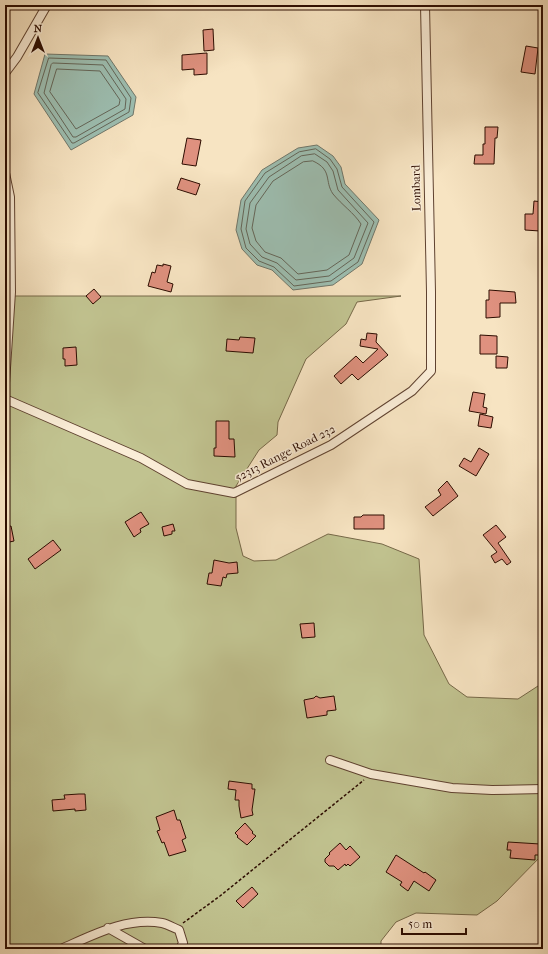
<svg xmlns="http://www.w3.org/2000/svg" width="548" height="954" font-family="'IM FELL French Canon',serif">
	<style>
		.green { fill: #c1c390; stroke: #766848 }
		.water { fill: #9dbfb2; stroke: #70776b }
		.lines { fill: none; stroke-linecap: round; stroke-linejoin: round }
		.shore { stroke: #646659; stroke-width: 1 }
		.building { fill: #df917f; stroke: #2c0c00 }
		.minor-casing { stroke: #5f4230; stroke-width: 10 }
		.path { stroke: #2c0c00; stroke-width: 1.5; stroke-dasharray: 3 2; stroke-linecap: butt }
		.minor { stroke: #faedd7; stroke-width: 8 }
		.labels { text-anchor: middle; stroke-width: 3; stroke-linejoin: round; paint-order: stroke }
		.street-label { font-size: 12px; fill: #2c0c00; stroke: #faedd7 }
	</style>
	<rect width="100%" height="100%" fill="#f7e4c2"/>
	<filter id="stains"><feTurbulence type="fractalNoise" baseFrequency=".005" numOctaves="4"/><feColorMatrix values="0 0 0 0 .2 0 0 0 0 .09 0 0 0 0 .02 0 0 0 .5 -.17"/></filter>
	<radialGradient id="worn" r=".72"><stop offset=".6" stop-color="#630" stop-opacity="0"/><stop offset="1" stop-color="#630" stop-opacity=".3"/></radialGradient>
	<!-- green -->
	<path class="green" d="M5,296h396l-44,6 -11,22 -40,35 -28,63 -1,13 -18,15 -23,36v42l7,28 11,5 22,-1 52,-26 54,10 37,15 5,76 25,49 18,13 51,2 20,-13h5v80h-2l2,38v50l-46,47 -20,14 -61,-2 -20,9 -15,19v8h-376z"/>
	<!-- water -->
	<path class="water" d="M45,54l63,2 28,41 -3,18 -62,35 -37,-56z
		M317,145l16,11 8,11 4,17 34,36 -17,44 -29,21 -40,5 -21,-20 -15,-5 -15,-16 -6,-19 5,-30 21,-30 36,-22z"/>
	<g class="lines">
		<!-- shore -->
		<path class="shore" d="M49,58l57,2 25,38 -2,14 -55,31h-2l-34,-50z
			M53,63l50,2 23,34 -1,10 -49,28h-3l-29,-44 7,-28z
			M57,69l43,2 20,29 -1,5 -43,24 -26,-37z
			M316,149l14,10 7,10 5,18 32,35 -16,40 -27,19 -37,5 -20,-19 -15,-6 -13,-13 -5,-19 4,-28 20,-28 34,-21z
			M315,154l12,8 6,9 5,19 30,33 -14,35 -25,18 -33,4 -19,-17 -15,-6 -12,-13 -4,-15 4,-26 19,-26 32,-21z
			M313,161c20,9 11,20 20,33 9,11 21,19 28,30l-12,31 -22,15 -29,4 -17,-16 -16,-6 -9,-11 -4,-13 4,-23 17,-24 30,-19z"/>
	</g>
	<!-- building -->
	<path class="building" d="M213,29l1,21 -10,1 -1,-21z
		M526,46l12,2 -3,26 -14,-2z
		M207,53v21l-13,1v-6l-12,1v-15z
		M485,127h13l-1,11h-2l-1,26h-20l1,-9h8v-11h2z
		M187,138l14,2 -5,26 -14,-2z
		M181,178l19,6 -4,11 -19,-6z
		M534,201l9,1v14l-1,4h-1l-1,11 -15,-1v-16h8z
		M163,264l8,2 -4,16 6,2 -2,8 -23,-6 4,-14 3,1 2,-8 6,1z
		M94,289l7,8 -8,7 -7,-8z
		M489,290l26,2 1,11h-16v14l-14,1v-18h3z
		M367,333l10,1 -1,8 12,13 -30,25 -6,-6 -11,10 -7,-8 22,-20 7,7 15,-14 -18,-3 1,-7 5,1z
		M480,335l17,1v18h-17z
		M240,337l15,1 -2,15 -27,-2 1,-12 12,1z
		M76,347l1,18 -12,1v-7h-2v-11z
		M496,356l12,1 -1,11h-11z
		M473,392l12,2 -2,13 4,1 -1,6 -17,-3z
		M480,414l13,3 -2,11 -13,-2z
		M216,421h13v18h5l1,18 -21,-1v-8h2z
		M479,448l10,6 -13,22 -17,-10 5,-8 7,4z
		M447,481l11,15 -25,20 -8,-9 16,-12 -3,-5z
		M141,512l8,12 -9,5 1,3 -7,5 -9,-15z
		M363,515h21v14h-30v-12h7z
		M173,524l2,7h-3v3l-8,2 -2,-9z
		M496,525l10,12 -8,6 13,19 -4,3 -5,-6 -7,4 -4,-7 6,-4 -14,-17z
		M11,526l3,15 -9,2v-16z
		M53,540l8,10 -26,19 -7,-10z
		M214,560l15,3 8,-1 1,11 -11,1 -1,4 -3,-1 -2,9 -14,-2 2,-11h3z
		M314,623l1,14 -13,1 -2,-14z
		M316,696l4,2 14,-2 2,14 -9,1v4l-20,3 -3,-18 10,-2z
		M229,781l23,3v5h3l-3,21 1,5 -12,3 -2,-12v-6h-4l1,-10 -8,-1z
		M79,794h6l1,16 -11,1v-2l-22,2 -1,-11 13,-1 -1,-4z
		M174,810l3,10h3l6,18 -4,2 4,11 -17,5 -5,-14 -2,1 -5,-12 3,-1 -4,-13z
		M245,823l8,9 -1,1 4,3 -9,9 -10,-8 1,-1 -3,-3z
		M508,842l32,2 -1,11h-4v5l-25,-2 1,-8h-4z
		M340,843l6,7 4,-4 10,11 -10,9 -2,-2 -2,2 -1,-2 -7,6 -4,-4h-5l-4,-4v-3l5,-5 -1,-1z
		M396,855l28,18 1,-1 11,8 -7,11 -15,-10 -6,10 -8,-6 2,-3 -16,-10z
		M252,887l6,7 -15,14 -7,-7z"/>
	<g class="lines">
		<!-- minor casing -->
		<g class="minor-casing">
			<path id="minor" d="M5,73l12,-16 30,-52
				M5,173l5,24 1,95 -6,91
				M5,399l136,59 46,26 47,9 97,-48 81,-54 19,-20v-79l-6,-287
				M330,760l41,14 81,14 40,2 51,-1
				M108,928l37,21
				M61,949c32,-14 65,-32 101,-26 5,1 12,5 17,7l4,13 -3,6"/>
		</g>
		<!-- path -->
		<path class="path" d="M183,923l37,-27 144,-116"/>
		<!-- minor -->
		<use href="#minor" class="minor"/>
	</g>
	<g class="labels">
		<!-- street labels -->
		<g class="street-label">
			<text transform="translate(416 188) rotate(-91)" y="4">Lombard</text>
			<text transform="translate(285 453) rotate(-27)" y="4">52313 Range Road 232</text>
		</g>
	</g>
	<!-- margin -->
	<rect width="548" height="954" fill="none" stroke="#f7e4c2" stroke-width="20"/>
	<rect x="6" y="6" width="536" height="942" fill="none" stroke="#2c0c00" stroke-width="2"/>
	<rect x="10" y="10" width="528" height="934" fill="none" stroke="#2c0c00"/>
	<!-- north arrow -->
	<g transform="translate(38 38)" stroke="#faedd7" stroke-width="3" paint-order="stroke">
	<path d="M0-3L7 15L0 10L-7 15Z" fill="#2c0c00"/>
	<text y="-6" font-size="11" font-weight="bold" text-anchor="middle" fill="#2c0c00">N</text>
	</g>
	<!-- scale -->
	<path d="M402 928v6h64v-6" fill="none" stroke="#2c0c00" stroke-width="2"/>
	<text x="408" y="928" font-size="12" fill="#2c0c00" stroke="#faedd7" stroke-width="3" paint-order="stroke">50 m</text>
	<rect width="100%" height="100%" filter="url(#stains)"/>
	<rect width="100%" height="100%" fill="url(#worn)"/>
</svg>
